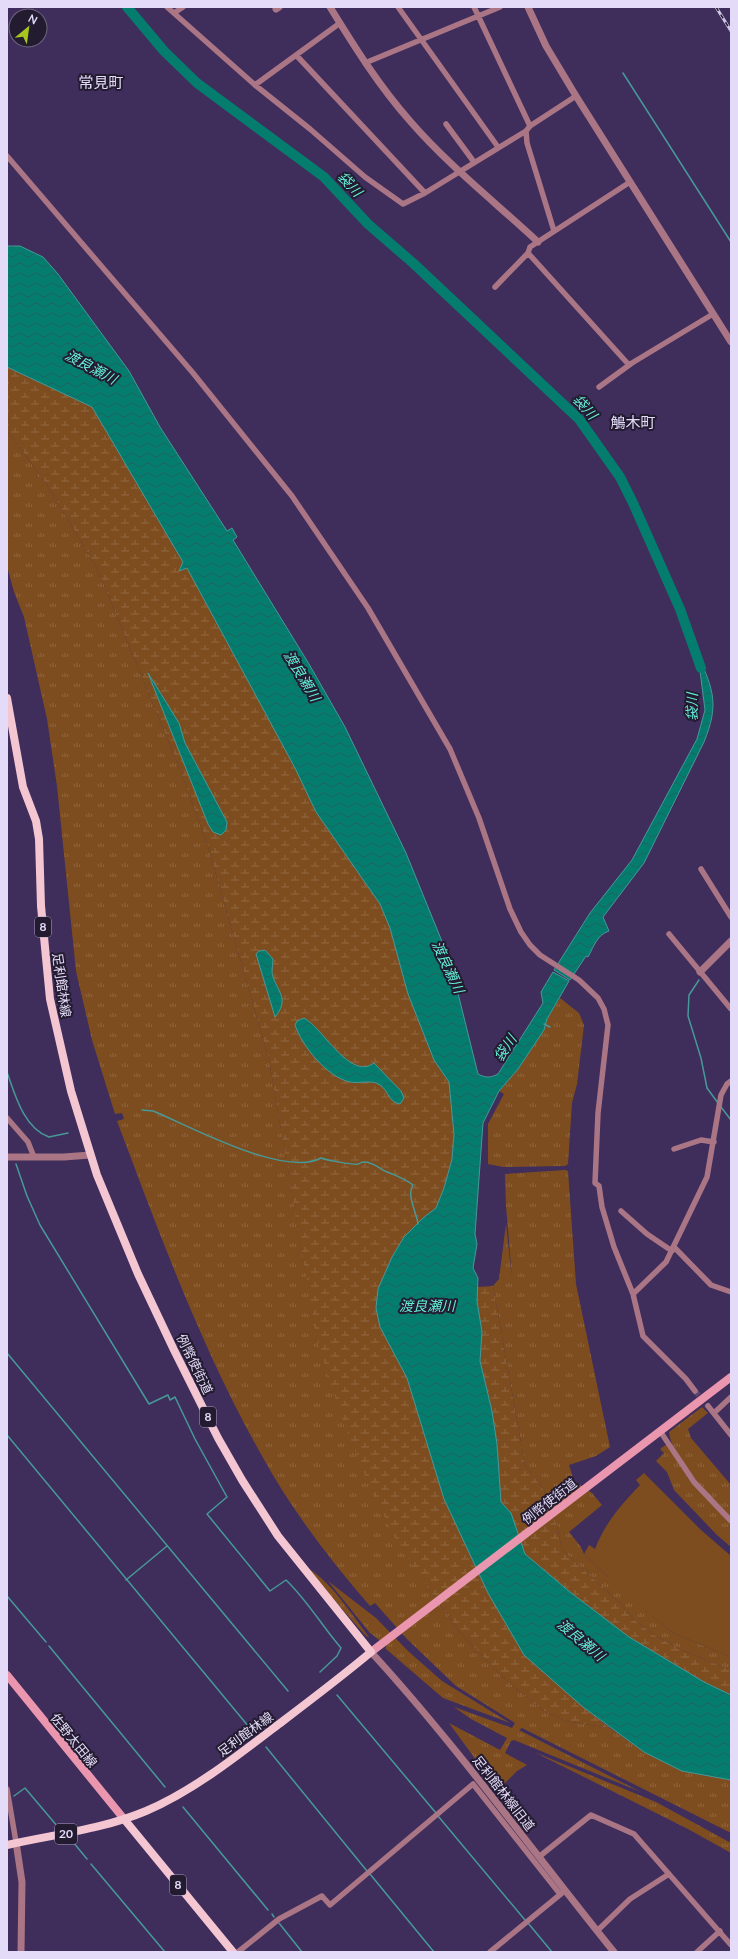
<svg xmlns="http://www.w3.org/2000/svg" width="738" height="1959" font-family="Lato,'Noto Sans JP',sans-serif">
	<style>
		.grass { fill: url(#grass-tufts) }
		.wetland { fill: url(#wetland-marsh) }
		.pitch { fill: #7e4d1f }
		.water { fill: url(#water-waves); stroke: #479998 }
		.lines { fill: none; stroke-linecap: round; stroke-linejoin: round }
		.stream { stroke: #479998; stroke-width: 1.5 }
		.river { stroke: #047d6f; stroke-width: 10 }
		.minor-tunnel { stroke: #584773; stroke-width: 5.5; stroke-dasharray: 5.5 3; stroke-linecap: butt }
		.minor { stroke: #aa7584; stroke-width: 5.5 }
		.tertiary { stroke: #aa7584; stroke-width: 7 }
		.secondary { stroke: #ea96ae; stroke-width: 8 }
		.primary { stroke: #f3c6d2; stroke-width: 8 }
		.rail-casing { stroke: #cfc5e4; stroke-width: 3 }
		.rail { stroke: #231b30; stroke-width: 1.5; stroke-dasharray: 4.5; stroke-linecap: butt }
		.labels { text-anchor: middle; stroke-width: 4; stroke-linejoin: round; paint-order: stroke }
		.shield { fill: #231b30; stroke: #aaa1bc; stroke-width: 1 }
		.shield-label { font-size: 12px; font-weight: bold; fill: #e4dbf8 }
		.street-label { font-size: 13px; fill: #e4dbf8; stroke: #231b30 }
		.water-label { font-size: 14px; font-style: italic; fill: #63edd7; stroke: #231b30 }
		.quarter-label { font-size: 15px; fill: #e4dbf8; stroke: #231b30 }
	</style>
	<defs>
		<pattern id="grass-tufts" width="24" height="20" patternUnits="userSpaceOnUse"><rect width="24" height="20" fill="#7e4d1f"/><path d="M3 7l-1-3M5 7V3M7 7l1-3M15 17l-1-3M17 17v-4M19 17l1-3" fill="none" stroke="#906640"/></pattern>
		<pattern id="wetland-marsh" width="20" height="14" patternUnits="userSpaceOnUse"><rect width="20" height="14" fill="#7e4d1f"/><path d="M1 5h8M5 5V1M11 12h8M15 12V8" fill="none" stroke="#906640"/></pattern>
		<pattern id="water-waves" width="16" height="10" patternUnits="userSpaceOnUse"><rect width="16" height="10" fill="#047d6f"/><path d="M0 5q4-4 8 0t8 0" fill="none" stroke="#1e6560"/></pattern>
	</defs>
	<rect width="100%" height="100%" fill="#3f2d5b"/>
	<!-- grass -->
	<path class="grass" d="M7,431l39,52 51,85 82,199 27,73 63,220 39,225 113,291 9,15 29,40 39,42 44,37 23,11 45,7 34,24 38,19 49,9v53l-209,-105 -3,2 122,62 -127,-52 -3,1 -6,12 22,12 -10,6 -19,19 -49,-67 51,27 7,-12 -36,-19 -17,-12 58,21 3,-5 -59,-37 -49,-47 -32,-36 -5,3c-40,-46 -79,-97 -108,-150 -60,-106 -102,-221 -145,-335l7,-2 -2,-6 -7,1 -23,-74 -16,-69 -19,-185 -10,-67 -23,-102 -10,-25 -7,-26z
		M560,998l19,15 5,12 -7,59 -5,19 -4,61 -3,2 -62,1 -15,-3v-40l16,-30 -5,-3 19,-22 26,-39 3,-11z
		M565,1170l3,1 8,113 34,163 -14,9 -27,9 5,16 18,12 10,12 -33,27 12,15 3,7 23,22 7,9 59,48 58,24v13l-47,-19 -28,-15 -23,-17 -13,-16 -58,-53 -5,-25 -13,-35 -19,-25 -32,-179 6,-7 7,-55 6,55 -6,-73 -1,-32z
		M702,1407l6,6 -20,16 3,9 40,47v33c-19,-20 -59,-58 -62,-86z
		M667,1444l21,34 43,47v22l-14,-12 -43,-45 -7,-18 -11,-11 8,-8 -4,-4z
		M309,1569c23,14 43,46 60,68l-3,-1 -32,-36z
		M328,1581l48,37 32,33 34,30 68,42 -67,-25 -57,-49 -1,-1 2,-2 -17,-13z
		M534,1752l122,50 75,41v10l-43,-24z"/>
	<!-- wetland -->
	<path class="wetland" d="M7,367l85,39 91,156 -3,9 7,-3 108,200 21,44 64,92 10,24 18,66 26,66 15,22 5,52 -2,25 -8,29 -8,20 -13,10 -19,19 -12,20 -14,32 20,72 9,17 37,121 44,94 95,114 27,21 -45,-7 -23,-11 -44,-37 -39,-42 -29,-40 -34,-51 -29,-60 -24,-58 -26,-82 -48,-280 -63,-220 -27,-73 -82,-199 -51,-85 -39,-52z
		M493,1286l32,179 19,25 13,35 5,25 58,53 13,16 23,17 28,15 47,19v25l-27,-13 -75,-45 -59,-45 -45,-38 -14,-41 -10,-11 -4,-58 -5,-33 -12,-50 2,-29 -5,-31v-14z"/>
	<!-- pitch -->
	<path class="pitch" d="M644,1473l57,57 30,26v101l-58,-24 -60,-48 -6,-9 -23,-22 5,-9 6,4c10,-26 26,-44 45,-64l-4,-5z"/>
	<!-- water -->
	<path class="water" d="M7,246h13l23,11 15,17 71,97 31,56 67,104 5,-3 5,9 -4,3 76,124 36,63 61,126 44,108 28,113c8,4 12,4 20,0l45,-71 -2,-11 12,-20 16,9 -22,38 -3,11 -26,39 -19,22 -16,32 -8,111 2,10 -4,24 5,10 -1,23 5,31 -2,29 12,50 5,33 4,58 10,11 14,41 45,38 59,45 75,45 27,13v85l-49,-9 -38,-19 -61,-45 -59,-52 -36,-62 -44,-94 -37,-121 -27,-51 -4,-19 2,-19 14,-32 12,-20 19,-19 13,-10 8,-20 8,-29 2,-25 -5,-52 -15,-22 -26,-66 -18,-66 -10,-24 -64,-92 -21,-44 -108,-200 -8,3 4,-9 -91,-155 -85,-40z
		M698,655c16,36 21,50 6,87l-60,121 -41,54 6,14c-12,4 -15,15 -21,26l-2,-1 -16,24 -16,-10 36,-57 42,-53 65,-121 8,-29z
		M148,673l31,50 6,20 42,79 -1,8 -5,5 -8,-3 -5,-8z
		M265,950l8,9c0,5 -2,13 0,18 6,16 16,23 2,40l-19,-63 3,-3z
		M304,1018c19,10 46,63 70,45l27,28 3,7 -4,6c-12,-2 -11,-13 -20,-19 -8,-6 -20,-1 -30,-3 -23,-5 -48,-36 -55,-57l2,-4z"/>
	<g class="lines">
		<!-- stream -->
		<path class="stream" d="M623,73l108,169
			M699,980l-10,15 -1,21 13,42 6,30 11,15
			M544,1024l6,3
			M7,1072c8,23 17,56 42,65l19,-4
			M721,1107l10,13
			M142,1110l11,1c37,15 131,67 168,47 5,2 32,7 37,6 4,-1 2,-2 6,-2 10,0 15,7 23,10 10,4 17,6 26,13 -7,10 4,28 5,39
			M16,1164l11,32 13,29 109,179 19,-9 2,5 5,-3 20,42 32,58 -20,17 63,77 16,-11c21,20 36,46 55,68l-4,8 -17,16
			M7,1353l281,338
			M7,1435l242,292
			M126,1580l41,-34
			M7,1596l39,46
			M49,1646l116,141
			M337,1695l99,118
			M266,1747l101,124
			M14,1796l11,-8 33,39
			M183,1807l85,103
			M438,1816l87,104
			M69,1841l4,1 14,17
			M91,1864l74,88
			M370,1874l64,78
			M272,1914l2,3
			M279,1923l23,29
			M528,1923l24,29"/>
		<!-- river -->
		<path class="river" d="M127,7l37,44 33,32 127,94 44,47 45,39 166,156 41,58 13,26 47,106 21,59"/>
		<!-- minor-tunnel -->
		<path class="minor-tunnel" d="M695,1391l13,15"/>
		<!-- minor -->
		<path class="minor" d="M167,7l88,78 55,44 55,48 38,27 22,-11 101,-62 4,-5 46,-30
			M398,7l100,140
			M474,7l56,119
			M174,13l9,-6
			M297,56l128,137
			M365,63l135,-56
			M255,85l85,-62
			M446,124l28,38
			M526,131l1,12 27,88
			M7,156l186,217 99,123 76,112 82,141 29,69 31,91 11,23 9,13 10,10 39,25 19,18 6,11 4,16 -10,88 -3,70 4,3 3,21 12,40 19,47 10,42 43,43 9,12
			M528,253l101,112
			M495,287l33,-34 2,-6 100,-65
			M599,387l33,-24 81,-49
			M701,869l30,48
			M669,934l62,75
			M7,1118l21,24 6,15
			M674,1149l27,-9 13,2
			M621,1211l26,23 25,17
			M674,1247l37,38 20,7
			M633,1294l33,-32 41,-85 14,-82 6,-11 4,-3
			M708,1406l23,29
			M714,1413l17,-16
			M660,1431l34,51 37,39
			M7,1789l9,53
			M540,1856l51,-41 43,19 97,111
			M597,1931l33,-32 39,-25
			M238,1952l41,-33 43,-23 8,9 143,-121 87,110
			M490,1952l72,-59
			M697,1952l23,-21"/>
		<!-- tertiary -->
		<path class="tertiary" d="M330,7c24,39 49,79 80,114 38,44 85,81 128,121
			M528,7l18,39 30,50 155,246
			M276,9l3,-2
			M700,972l31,-31
			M7,1157h57l26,-2
			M371,1652c87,95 162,200 243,300
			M16,1842l6,40 -1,70"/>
		<!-- secondary -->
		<path class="secondary" d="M371,1652l360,-275
			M7,1675l117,144"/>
		<!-- primary -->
		<path class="primary" d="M7,698l16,89 13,34 3,18 2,67 9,93 21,92 26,84 41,99 36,76 44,88 24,42 36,56 93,116c-31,26 -63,50 -96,75 -39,30 -84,65 -129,84 -45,19 -92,23 -139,34
			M124,1819l109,133"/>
		<!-- rail casing -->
		<g class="rail-casing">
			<path id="rail" d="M716,7l15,24"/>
		</g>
		<!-- rail -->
		<use href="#rail" class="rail"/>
	</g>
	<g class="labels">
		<!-- shield labels -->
		<g class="shield">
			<rect x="35" y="917" width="16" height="20" rx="3"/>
			<rect x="200" y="1407" width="16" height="20" rx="3"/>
			<rect x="55" y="1824" width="22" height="20" rx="3"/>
			<rect x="170" y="1875" width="16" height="20" rx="3"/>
		</g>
		<g class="shield-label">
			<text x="43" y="931">8</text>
			<text x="208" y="1421">8</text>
			<text x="66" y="1838">20</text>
			<text x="178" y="1889">8</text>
		</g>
		<!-- street labels -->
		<g class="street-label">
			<text transform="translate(62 985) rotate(82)" y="5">足利館林線</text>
			<text transform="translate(195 1364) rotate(64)" y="5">例幣使街道</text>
			<text transform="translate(549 1501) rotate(-38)" y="5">例幣使街道</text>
			<text transform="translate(245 1734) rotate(-36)" y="5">足利館林線</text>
			<text transform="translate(74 1740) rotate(51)" y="5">佐野太田線</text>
			<text transform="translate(504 1793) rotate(52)" y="5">足利館林線旧道</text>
		</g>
		<!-- water labels -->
		<g class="water-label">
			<text transform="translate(350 184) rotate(47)" y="5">袋川</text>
			<text transform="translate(91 367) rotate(28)" y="5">渡良瀬川</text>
			<text transform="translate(585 407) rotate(48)" y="5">袋川</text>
			<text transform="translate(302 676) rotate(59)" y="5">渡良瀬川</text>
			<text transform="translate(692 707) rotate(-89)" y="5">袋川</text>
			<text transform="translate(448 967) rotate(65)" y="5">渡良瀬川</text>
			<text transform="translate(505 1048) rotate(-56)" y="5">袋川</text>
			<text x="427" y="1311">渡良瀬川</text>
			<text transform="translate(581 1640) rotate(40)" y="5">渡良瀬川</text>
		</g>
		<!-- quarter labels -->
		<g class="quarter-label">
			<text x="101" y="88">常見町</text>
			<text x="633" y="428">鵤木町</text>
		</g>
	</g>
	<!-- border -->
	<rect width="738" height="1959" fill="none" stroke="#e4dbf8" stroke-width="16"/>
	<!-- north arrow -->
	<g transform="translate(28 28) rotate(29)"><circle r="19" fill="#231b30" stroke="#706880"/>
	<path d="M0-3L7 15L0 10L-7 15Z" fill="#a7c71e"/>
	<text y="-6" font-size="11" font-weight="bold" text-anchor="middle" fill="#e4dbf8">N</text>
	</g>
</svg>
